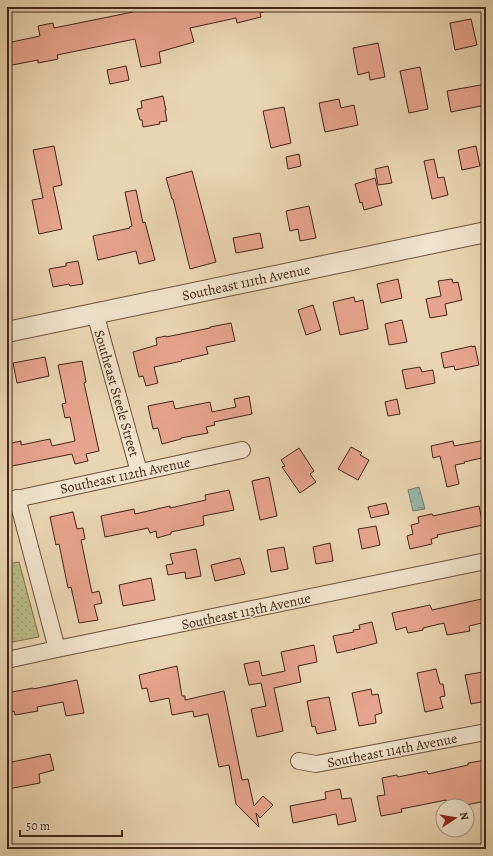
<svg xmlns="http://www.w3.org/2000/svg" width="493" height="856" font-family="Alegreya,serif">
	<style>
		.grass { fill: url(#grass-dots); stroke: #7f7150 }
		.water { fill: url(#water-ripples); stroke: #767e71 }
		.building { fill: #e7a48e; stroke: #442617 }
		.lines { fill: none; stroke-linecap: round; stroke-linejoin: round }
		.minor-casing { stroke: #6e523e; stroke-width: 18 }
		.tertiary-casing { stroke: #6e523e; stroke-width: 22 }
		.minor { stroke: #f1e4cd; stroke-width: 16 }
		.tertiary { stroke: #f1e4cd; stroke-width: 20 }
		.labels { text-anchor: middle; stroke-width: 3; stroke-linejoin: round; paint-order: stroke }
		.street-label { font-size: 14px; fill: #442617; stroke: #f1e4cd }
	</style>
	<defs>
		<pattern id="grass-dots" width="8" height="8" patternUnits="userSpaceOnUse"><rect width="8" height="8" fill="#babc8a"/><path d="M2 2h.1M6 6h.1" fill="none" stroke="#a1a176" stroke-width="1.8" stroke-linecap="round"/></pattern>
		<pattern id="water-ripples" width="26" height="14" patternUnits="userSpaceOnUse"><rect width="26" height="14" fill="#98b9ad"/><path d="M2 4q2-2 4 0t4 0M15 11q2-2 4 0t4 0" fill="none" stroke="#7e968c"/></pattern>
	</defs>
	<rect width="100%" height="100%" fill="#ead5b2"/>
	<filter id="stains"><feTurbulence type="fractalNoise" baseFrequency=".005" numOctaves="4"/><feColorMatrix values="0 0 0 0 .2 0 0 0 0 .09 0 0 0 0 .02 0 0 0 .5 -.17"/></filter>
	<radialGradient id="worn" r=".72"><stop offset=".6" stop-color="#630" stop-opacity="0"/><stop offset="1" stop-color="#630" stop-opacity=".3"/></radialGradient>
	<!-- grass -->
	<path class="grass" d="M19,562l20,75 -32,6v-79z"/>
	<!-- water -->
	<path class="water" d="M419,487l6,22 -12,2 -5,-21z"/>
	<!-- building -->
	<path class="building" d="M138,7h126v5l-4,1 1,4 -24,6 -1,-5 -46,10 4,14 -35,10 2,11 -20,4 -6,-28 -78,16 1,4 -20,4v-3l-31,6v-23l33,-7 -2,-10 15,-3 1,5 79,-16 -1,-4z
		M471,19l6,26 -22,5 -5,-27z
		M378,43l7,34 -15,3 -1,-8 -11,3 -5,-27z
		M126,66l3,14 -19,4 -3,-14z
		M420,67l8,42 -19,4 -9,-42z
		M486,84v21l-35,7 -4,-21z
		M163,96l3,14h-1l2,11 -8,1 1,2 -17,3 -1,-7h-2l-3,-11 5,-1 -1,-7z
		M339,99l2,9 13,-3 4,20 -33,7 -6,-29z
		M284,107l7,36 -20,5 -8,-37z
		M54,146l8,39 -9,2 9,42 -23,5 -7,-34 11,-2 -10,-48z
		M476,146l4,20 -18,4 -4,-20z
		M299,154l2,12 -13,3 -2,-12z
		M434,159l4,19 6,-1 4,18 -16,4 -8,-38z
		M388,166l4,17 -14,2 -3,-16z
		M192,171l24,91 -26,7 -17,-70h-1l-6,-21z
		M375,178l7,27 -18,5 -2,-8 -2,1 -5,-19z
		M136,190l7,33 2,-1 10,38 -16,4 -3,-13 -38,9 -5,-24 37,-8 -1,-1 3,-1 -7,-34z
		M309,206l7,32 -16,3 -2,-12 -8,2 -4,-20z
		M260,233l3,15 -27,5 -3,-15z
		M78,261l5,23 -13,2 -1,-2 -16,3 -4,-18 17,-3v-3z
		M398,279l4,19 -21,5 -4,-19z
		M452,279l1,4 5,-1 4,18 -17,4 2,11 -17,3 -4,-19 15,-3 -3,-15z
		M354,297l1,5 8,-2 5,29 -28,6 -7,-33z
		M313,305l8,25 -15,5 -8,-25z
		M402,320l5,22 -18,3 -4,-21z
		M231,323l4,18 -29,6 2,7 -27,6 1,1 -28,6 4,16 -12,3 -3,-10 -4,1 -6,-25 24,-7 -1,-7 10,-2v1l44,-9v-1z
		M472,346v1l3,-1 4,19 -24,5 -1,-4 -10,2 -3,-15z
		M45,357l4,19 -32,7 -4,-20z
		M82,361l4,21 -2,1 15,68 -13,3 2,7 -13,3 -3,-10 -65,13v-23l14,-3v4l29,-6 2,7 23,-5 -5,-24 -5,1 -3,-14 4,-1 -8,-38z
		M420,367l2,5 11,-2 2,13 -29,6 -4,-19z
		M249,396l3,18 -38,8 1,3 -9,2 2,6 -27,5v1l-19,5 -4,-16 -5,1 -5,-23 25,-5 2,8 35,-7 2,10 24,-5 -2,-8z
		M397,399l3,15 -12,2 -3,-14z
		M486,440v17l-22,5 1,1 -10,2 4,19 -12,3 -7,-31 -7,2 -2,-12 22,-5 1,5z
		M351,447l11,6 -2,2 9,5 -11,20 -20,-11z
		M299,448l15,23 -4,3 6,8 -16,11 -18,-26 3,-1 -4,-6z
		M269,477l8,39 -17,4 -8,-39z
		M229,490l5,20 -31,6 1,9 -33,7v2l-14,4 -1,-7 -6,2 -2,-5 -43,9 -4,-21 33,-7 1,5 35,-8v2l36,-8 -1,-5z
		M386,503l3,11 -18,4 -3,-11z
		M479,506l4,19 -46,10 1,2 -7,2 1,5 -22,5 -3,-13 6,-2 -2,-9 8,-2 -1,-6 14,-3 1,2z
		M73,512l4,17 6,-1 2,11 -4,1 11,53 7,-2 3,12 -8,2 4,15 -19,3 -8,-36 -3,1 -9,-44 -3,1 -6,-28z
		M376,526l4,19 -18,4 -4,-20z
		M330,543l3,18 -17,3 -3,-17z
		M284,547l4,22 -17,3 -4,-22z
		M196,549l5,27 -15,3 -1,-7 -17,3 -2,-10 7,-1 -3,-10z
		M240,558l5,16 -30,7 -4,-16z
		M151,578l4,22 -32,6 -4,-21z
		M486,598v24l-17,4 1,5 -23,4 -3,-12 -21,5v2l-15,3 -2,-6 -10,3 -4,-17 38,-8 2,5z
		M372,622l5,21 -23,6h1l-18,4 -4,-17 21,-4 -1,-2 7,-1 -1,-4z
		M314,645l3,17 -19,4 3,16 -27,6 9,43 -26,6 -6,-28 15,-3 -5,-23 -12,2 -5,-21 15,-3 3,15 23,-5 -4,-19z
		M177,666l5,30h3v4l39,-9 18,89 6,-1 6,27 9,-10 10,9 -13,13 -4,-5 3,14 -23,-23 -7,-39 -10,2 -11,-53 -14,3 -1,-6 -21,4 -3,-17 -19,4 -3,-14 -5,1 -3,-14z
		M436,669l4,15h3l2,12 -5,1 3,11 -18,4 -8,-39z
		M483,672l3,17v12l-15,3 -6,-29z
		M77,680l7,33 -18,3 -3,-14 -26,5 1,4 -23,4 -1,-4 -7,2v-20l26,-5v1z
		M371,689l1,6 6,-1 4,19 -7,2 1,8 -17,3 -7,-33z
		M329,697l7,33 -19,4 -2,-8 -3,1 -5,-26z
		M50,754l4,16 -15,4 1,9 -32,6 -1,-7v-19z
		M486,760v41l-25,5h-14l-1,-6 -45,9 1,3 -21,4 -4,-20 8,-1 -3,-17 15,-3 1,2 29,-6 1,3 40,-9v-2z
		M340,789l2,10 9,-1 5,23 -18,4 -2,-11 -43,9 -3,-17 36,-7 -1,-7z"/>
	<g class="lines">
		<!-- minor casing -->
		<g class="minor-casing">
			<path id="minor" d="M95,313l44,159
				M17,498l40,151
				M7,501l235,-51
				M7,660l50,-11 429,-88
				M299,761l17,3 170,-32"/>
		</g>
		<!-- tertiary casing -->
		<g class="tertiary-casing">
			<path id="tertiary" d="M7,332l479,-100"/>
		</g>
		<!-- minor -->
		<use href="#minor" class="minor"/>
		<!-- tertiary -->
		<use href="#tertiary" class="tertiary"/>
	</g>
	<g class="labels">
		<!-- street labels -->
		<g class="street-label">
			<text transform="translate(246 282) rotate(-12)" y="5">Southeast 111th Avenue</text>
			<text transform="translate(117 393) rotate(74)" y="5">Southeast Steele Street</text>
			<text transform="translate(125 475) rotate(-12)" y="5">Southeast 112th Avenue</text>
			<text transform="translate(246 611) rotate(-12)" y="5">Southeast 113th Avenue</text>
			<text transform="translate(392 750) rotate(-11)" y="5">Southeast 114th Avenue</text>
		</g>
	</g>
	<!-- margin -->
	<rect width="493" height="856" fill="none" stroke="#ead5b2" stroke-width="24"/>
	<rect x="8" y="8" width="477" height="840" fill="none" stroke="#442617" stroke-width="2"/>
	<rect x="12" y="12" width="469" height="832" fill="none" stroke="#442617"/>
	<!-- north arrow -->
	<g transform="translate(455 818) rotate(78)"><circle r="19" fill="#f1e4cd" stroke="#ac9884"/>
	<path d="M0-3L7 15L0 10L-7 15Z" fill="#8f2418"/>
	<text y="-6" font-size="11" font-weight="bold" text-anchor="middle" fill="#442617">N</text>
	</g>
	<!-- scale -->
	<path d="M20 830v6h102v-6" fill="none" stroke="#442617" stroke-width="2"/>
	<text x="26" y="830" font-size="12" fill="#442617" stroke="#f1e4cd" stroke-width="3" paint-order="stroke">50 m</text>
	<rect width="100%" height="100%" filter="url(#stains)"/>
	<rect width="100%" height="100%" fill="url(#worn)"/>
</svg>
